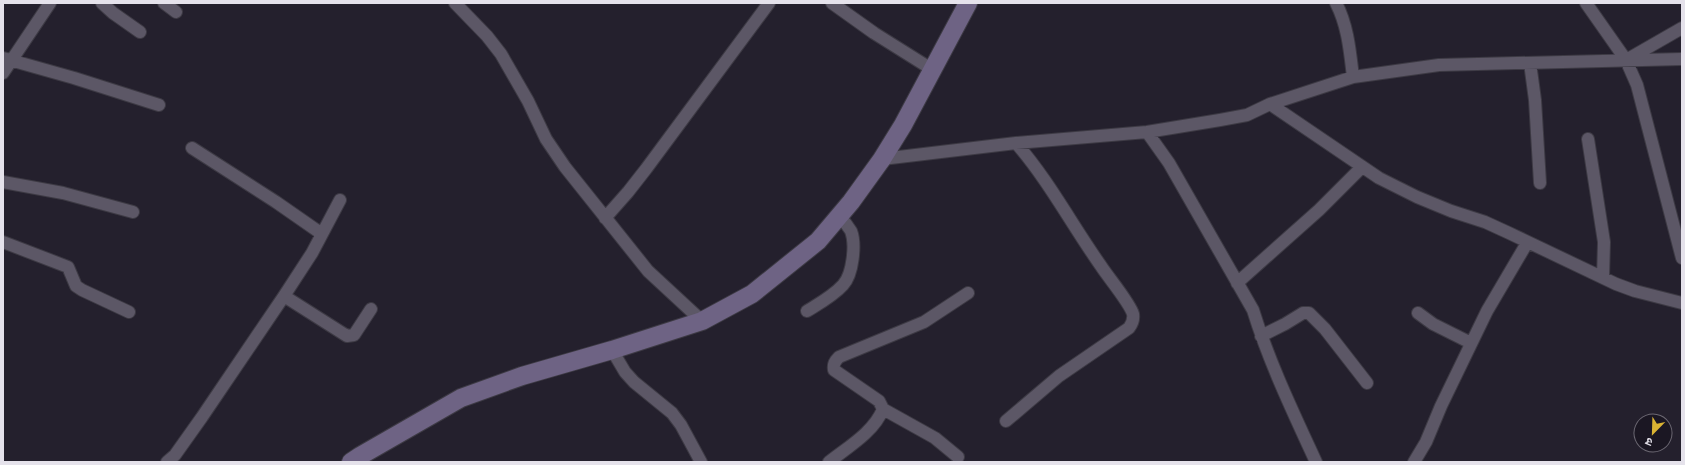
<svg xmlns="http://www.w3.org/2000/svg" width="1685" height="465" font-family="'PT Sans','Noto Sans Devanagari',sans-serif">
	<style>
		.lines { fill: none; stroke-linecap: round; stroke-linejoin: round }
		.street-casing { stroke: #3d3a44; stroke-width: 14 }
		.secondary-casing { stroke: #3d3a44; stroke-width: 20 }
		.street { stroke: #5c5766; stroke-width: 12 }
		.secondary { stroke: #6e6384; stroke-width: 18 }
	</style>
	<rect width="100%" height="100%" fill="#24202d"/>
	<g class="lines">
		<!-- street casing -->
		<g class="street-casing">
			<path id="street" d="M102,3l11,10 27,19
				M164,3l12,9
				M455,3l32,33 14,18 27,47 18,38 19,28 83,104 54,50
				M832,3l42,30 59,37
				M1336,3c12,23 14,49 17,74
				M1586,3l40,57 11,25 45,173
				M3,58l71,20 85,27
				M1628,59l54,-31
				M1530,63l5,37 5,83
				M3,73l47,-70
				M1270,104l109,74 38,19 34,14 34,11 24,11 107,51 19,7 47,12
				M1147,132l22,31 84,147c16,52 40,102 63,152
				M1588,139l16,103 -1,36
				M192,148l84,54 46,32
				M882,159l134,-16 131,-11 73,-12 27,-5 23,-11 83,-27 86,-12 243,-6
				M3,182l60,11 70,19
				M605,218l23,-26 18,-23 123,-166
				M3,242l65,25 8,19 6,4 47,22
				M1237,283l82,-73 43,-43
				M284,296l63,40 7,-1 17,-26
				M807,311c13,-8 26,-15 36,-26 10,-11 13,-41 8,-54 -3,-5 -8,-11 -12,-15
				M1418,313l15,11 38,19
				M1261,336l24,-12 18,-11h6l16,16 42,54
				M612,350l13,22 9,10 38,31 9,12 20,37
				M883,409l52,29 23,19
				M1006,421l53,-45 70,-48c3,-4 5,-8 4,-14 -3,-11 -25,-37 -32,-48 -29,-41 -52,-85 -85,-123
				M167,462l8,-7 27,-38 82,-121 28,-43 28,-53
				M829,462c19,-15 45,-30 54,-53l-4,-8 -45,-31c-1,-6 1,-9 5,-13l85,-35 44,-29
				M1414,462l12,-20 15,-36 46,-95 40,-68"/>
		</g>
		<!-- secondary casing -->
		<g class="secondary-casing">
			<path id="secondary" d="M351,462l9,-6 101,-58 61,-22 90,-26 90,-29 50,-27 66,-53 33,-39 31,-43 21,-34 65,-122"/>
		</g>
		<!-- street -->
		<use href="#street" class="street"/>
		<!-- secondary -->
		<use href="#secondary" class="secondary"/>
	</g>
	<!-- border -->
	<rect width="1685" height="465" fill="none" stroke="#e5e2eb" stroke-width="8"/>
	<!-- north arrow -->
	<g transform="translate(1653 433) rotate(203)"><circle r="19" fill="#1b1723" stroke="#6c6873"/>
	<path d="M0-3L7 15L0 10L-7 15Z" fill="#dab333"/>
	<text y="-6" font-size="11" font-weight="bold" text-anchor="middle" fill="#e5e2eb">उ</text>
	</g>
</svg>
